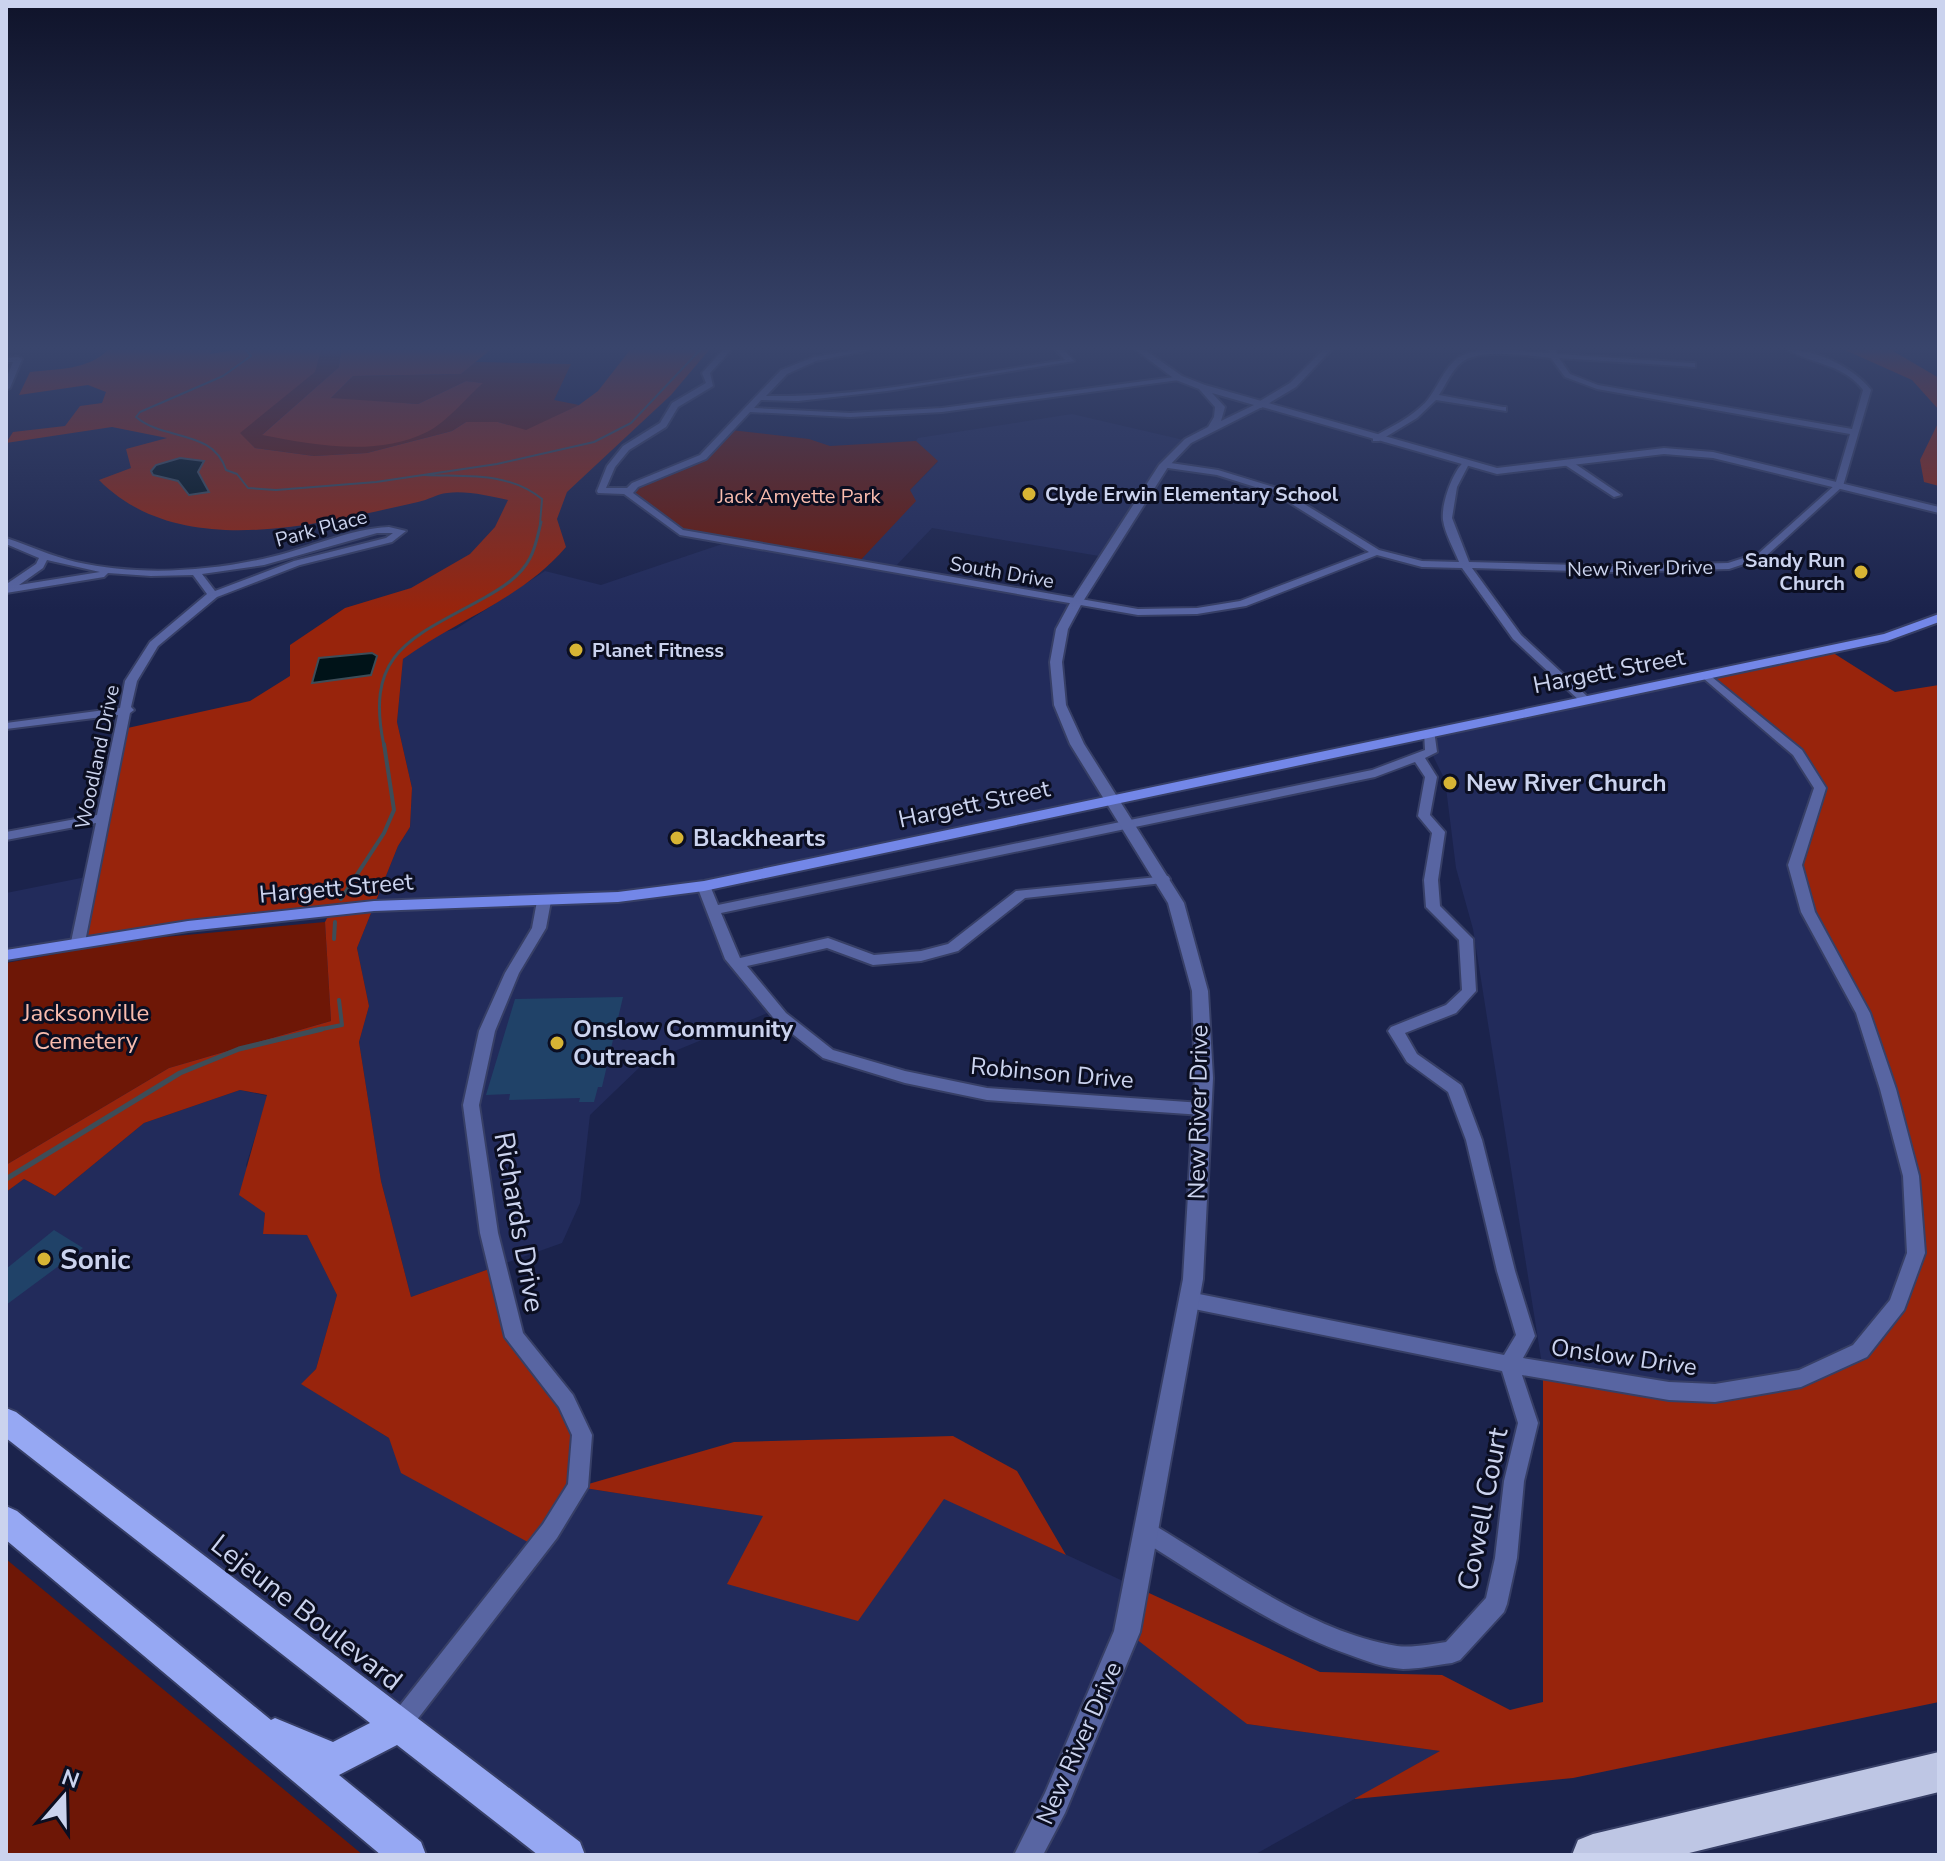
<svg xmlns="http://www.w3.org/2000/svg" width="1945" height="1861" font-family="'Nunito Sans',sans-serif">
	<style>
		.built { fill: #222b5b }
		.green { fill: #6e1706 }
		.forest { fill: #98240c }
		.water { fill: #001318; stroke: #3d4d58; stroke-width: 2 }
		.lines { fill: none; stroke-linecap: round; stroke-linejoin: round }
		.stream-far3 { stroke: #3d4d58; stroke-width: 2 }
		.stream-far2 { stroke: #3d4d58; stroke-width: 3 }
		.stream-far1 { stroke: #3d4d58; stroke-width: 4 }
		.stream { stroke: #3d4d58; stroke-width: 5 }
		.building { fill: #204268 }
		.minor-casing { stroke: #373f66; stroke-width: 4 }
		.tertiary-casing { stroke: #373f66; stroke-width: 4 }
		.secondary-casing { stroke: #373f66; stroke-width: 4 }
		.primary-casing { stroke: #373f66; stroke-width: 4 }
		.motorway-casing { stroke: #373f66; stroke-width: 4 }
		.minor { fill: #5865a2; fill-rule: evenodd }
		.tertiary { fill: #5865a2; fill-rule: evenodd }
		.secondary { fill: #7387e8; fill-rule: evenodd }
		.primary { fill: #96a8f3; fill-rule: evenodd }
		.motorway { fill: #bec6e4; fill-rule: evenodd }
		.poi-dot { fill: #d7b434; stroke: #0b0e21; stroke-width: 3 }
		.labels { text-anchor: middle; stroke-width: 6; stroke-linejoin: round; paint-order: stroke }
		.far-poi-label { font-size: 20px; font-weight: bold; fill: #cbd3ee; stroke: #0b0e21; text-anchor: start }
		.far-park-label { font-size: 20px; fill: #f9bcae; stroke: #0b0e21 }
		.far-street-label { font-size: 20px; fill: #cbd3ee; stroke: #0b0e21 }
		.street-label { font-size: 24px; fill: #cbd3ee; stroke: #0b0e21 }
		.poi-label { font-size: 24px; font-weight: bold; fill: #cbd3ee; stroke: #0b0e21; text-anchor: start }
		.park-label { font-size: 24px; fill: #f9bcae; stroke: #0b0e21 }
		.near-street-label { font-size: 28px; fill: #cbd3ee; stroke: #0b0e21 }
		.near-poi-label { font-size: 28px; font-weight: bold; fill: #cbd3ee; stroke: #0b0e21; text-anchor: start }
	</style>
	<rect width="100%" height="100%" fill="#1b234c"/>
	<!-- built -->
	<path class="built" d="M1072,414l116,27 -12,10 -71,106 -173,-29 -40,42 184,33 -14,26 -5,64 54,105 -407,87 26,71 45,54 -132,54 -53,51 -10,88 -18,40 -151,54 -30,-116 -22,-139 10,-36 -12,-58 41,-102 12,-19 2,-39 -15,-66 6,-63 33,-25 20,-5 89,-58 56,14 127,-43 182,-52 28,-28 -22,-21 2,-3z
		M1707,676l104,94 52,243 47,159 6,81 -18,51 -38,47 -59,27 -86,15 -172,-22 -70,-442 -17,-61 -11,-88 -14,-28 -1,-20z
		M91,876l-13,66 -72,13v-62z
		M240,1090l28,6 -22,69 19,48 -2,21 44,1 30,60 -21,74 -14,15 87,54 189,49 186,29 180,-18 192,89 111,137 194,27 -187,104h-687l-561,-434v-229l18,-13 31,17 89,-73z"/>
	<!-- green -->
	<path class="green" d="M321,350h20l-2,17 -76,67 178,-13 41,-38 -16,-2 -48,23 -88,-5 23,-23 108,-2 14,-12 96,2 -17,36 25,5 -53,26 -28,-9h-32l-14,9 -85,22 -53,3 -59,-8 -16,-15 75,-61z
		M731,430l78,9 21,7 86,-5 22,20 -28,29 6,11 -60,64 -176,-33 -52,-39 7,-8 68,-28z
		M325,922l6,99 -162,47 -163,97v-202l126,-23z
		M6,1559l357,296h-357z"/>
	<!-- forest -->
	<path class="forest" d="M108,350h103l-1,4 26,-4h85l-6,22 -75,61 15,15 59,8 53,-3 85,-22 14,-9h32l28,8 53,-25 19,-14 32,-41h79l-38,45 -104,97 -10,27 9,28c-44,52 -110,73 -163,112l-6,63 15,66 -2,39 -12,19 -41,102 12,58 -10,36 22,139 30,116 92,-33 11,73 68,98 -4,52 156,-45 219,-6 64,35 49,84 -122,-56 -86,122 -131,-37 36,-68 -185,-29 -41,60 -136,-74 -12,-35 -88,-54 15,-15 21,-74 -30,-60 -44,-1 2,-21 -26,-18 28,-100 -27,-5 -96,33 -89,73 -31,-17 -18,13v-27l163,-97 162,-47 -6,-99 5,-10 -252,30 45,-213 127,-28 40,-25v-31l55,-37 66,-20 59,-34 25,-27 13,-27c-17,-4 -44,-10 -61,-7 -10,1 -19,7 -29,9 -100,22 -238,60 -319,-22l32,-12 -5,-19 41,-11 -55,-11 -106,16 7,-11 52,-6 15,-20 22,-3 4,-11 -18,-7 -69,10 11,-23c27,-3 58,-2 78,-22z
		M341,350h149l-29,24 -108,2 -22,22 87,6 48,-23 17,2c-17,15 -36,39 -56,49 -50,25 -113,13 -165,3l77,-68z
		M1845,350h54l-6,1 46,27v32l-27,-30z
		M1939,421v65l-15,-4 -4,-22z
		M1827,649l68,43 44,-7v1017l-366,76 -219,21 86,-48 -193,-27 -120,-92 9,-45 184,85 122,3 68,35 33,-8v-331l126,20 77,-3 114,-37 38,-47 18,-51 -5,-77 -48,-163 -55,-101 -13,-47 25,-77 -9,-18 -104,-94z"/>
	<!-- water -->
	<path class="water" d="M180,458l24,3 -6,11 11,20 -20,3 -11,-14 -25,-6 -2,-4 5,-6z
		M372,653l5,3 -6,19 -59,8 7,-25z"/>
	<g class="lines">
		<!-- stream-far3 -->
		<path class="stream-far3" d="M246,350l5,6 -28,20 -83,36 -4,5c28,24 77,12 90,53l11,4 11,14 28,2 100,-8 121,-18 97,-22 37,-19 69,-73
			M424,475c42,2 83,-4 118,24l-2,25"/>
		<!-- stream-far2 -->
		<path class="stream-far2" d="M384,746c-20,-95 28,-108 100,-148 18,-10 37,-22 46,-40 6,-11 8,-24 11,-36"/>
		<!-- stream-far1 -->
		<path class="stream-far1" d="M341,899l43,-66 10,-23 -10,-66
			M334,939l1,-17
			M312,1031l30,-6 -3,-25"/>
		<!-- stream -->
		<path class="stream" d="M6,1179l174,-106 59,-24 83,-20"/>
	</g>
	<!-- building -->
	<path class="building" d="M623,997l-21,90h-4l-4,15h-15l1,-4 -71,2 1,-6 -24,1 29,-96z
		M54,1230l29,18 -77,57v-36z"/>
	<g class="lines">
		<!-- minor casing -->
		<g class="minor-casing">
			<path id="minor" d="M723,350h8l-21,23 3,13 -35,21 -12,20 -37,23 -14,17 -9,21h21l5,-5 68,-28 81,-85 33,-13 40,-7h16l-54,11 -29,13 -21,22c95,2 204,-22 299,-36l-9,-10h8l10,11 -187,30 -89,10 -37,-1 -7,8 96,5 92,-5 240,-32 1,2 -4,2 -237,32 -92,5 -100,-5 -44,47 -68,28 -5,6 50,37 455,79 59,-1 43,-7 129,-49 -95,-59 -57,-18 -56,-8 -1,-2 4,-3 54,8 62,19 99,61 43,11 37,1c-5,-13 -14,-28 -16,-42 -2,-16 10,-50 22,-59l4,3 -12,23 -5,31 17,44 145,4 114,-3 31,-10 76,-68 15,-51 -253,-45 -32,-12 -14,-19c-23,-2 -72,-11 -90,5 -10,8 -15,22 -22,32l64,12h3v4l-70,-11 -19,18 -38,23h-6v-4c18,-10 37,-19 52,-34 13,-14 20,-40 38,-48 26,-11 60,-3 87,-2l-2,-3h8l1,4 135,9h3v4l-136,-9 11,16 28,11 254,44 11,-39c-18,-25 -50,-26 -75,-40 27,-1 67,18 83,40l-28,96 -78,71 -36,12 -115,3 -142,-4 49,67 68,63 2,2 -6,3 -4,-1 -68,-63 -51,-71 -40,-1 -45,-12 -131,51 -49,8 -59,1 -458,-80 -56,-41 -26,-1 -1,-2 10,-25 16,-20 37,-23 12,-20 34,-20 -4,-10z
				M1323,350h8l-35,37 -35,21h-6v-4l35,-21z
				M18,357l4,2 -12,29 -4,2v-11l7,-17h-7v-4z
				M1568,460l3,1 50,34 -7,2 -49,-32v-4z
				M389,527l17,4 -14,11 -92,23 -83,32 -59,49 -21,35 -6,26 3,3 -4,3 -45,229 -7,5 -5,-2 -2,-3 25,-119 -90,17v-8l91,-17 21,-100 -112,14v-6l114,-15 5,-27 25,-39 57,-48 -14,-19 -42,1 -43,-3 -4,4 -98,16 2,-10 28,-19 3,-6 -33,-14v-6c24,8 45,18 70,24 62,14 132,10 195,-5 39,-9 77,-28 118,-30zM377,533h16l-7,5 -92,23 -79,30 -13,-17 62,-9zM47,560l53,12 -81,13 24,-17z
				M1707,673l95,77 24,38 -24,77 13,47 55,101 26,76 23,87 6,77 -21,57 -37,47 -66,30 -86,15 -46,-2 -147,-25 16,48 -14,58 -7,77 -10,46 -3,8 -44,48 -8,3c-16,2 -33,6 -49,6 -18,-1 -37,-8 -53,-14 -76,-27 -143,-74 -210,-116l-4,-7 4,-7 7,-3 7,3c74,44 157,107 243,121 16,2 34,-2 49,-4l40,-44 9,-40 9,-77 14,-58 -16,-52 -313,-63 -6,-2 -3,-6 3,-6 6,-2 315,63 12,-20 -19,-64 -31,-131 -18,-48 -41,-30 -19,-31 3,-4 55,-22 16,-15 -3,-50 -33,-33 -2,-27 8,-47 -14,-17 7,-39 -10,-15 -40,15 -654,136 19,45 88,-20 46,17 47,-4 27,-7 68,-53 152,-15 2,3 -2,3 -5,1 -138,15 -67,53 -37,10 -48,4 -46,-17 -80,18 39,47 47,37 72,21 82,17 215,15 6,2 2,4 -2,4 -6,2 -215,-15 -82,-17 -82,-25 -47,-37 -51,-62 -28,-73 7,-4 5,1 9,22 654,-135 53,-20 -1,-18 2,-2h8l3,22 -12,6 12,19 -7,38 15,17 -7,48 2,26 33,33 3,52 -20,22 -51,20 12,21 44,31 2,4 19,51 33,131 20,65 -12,22 146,24 46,2 84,-14 54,-25 37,-45 17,-47 -4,-77 -23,-87 -24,-76 -55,-101 -13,-47 26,-77 -21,-33 -90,-77 -2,-2z
				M544,897l7,4 -5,27 -27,45 -24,58 -16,74 19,128 25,100 50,62 19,40 -4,52 -31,51 -151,196 -8,4 -8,-4 -4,-8 4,-8 153,-194 25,-40 4,-49 -13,-28 -54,-70 -25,-104 -17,-128 16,-74 26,-58 27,-45 5,-27z"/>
		</g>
		<!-- tertiary casing -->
		<g class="tertiary-casing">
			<path id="tertiary" d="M1136,350h9l37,26 23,9 292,83 167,-20 49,4 226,55v6l-226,-55 -49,-4 -167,20 -235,-67 -71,36 -23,24 -86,136 -14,26 -6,33 4,43 18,39 100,159 24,88 5,87 -10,201 -63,353 -75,181 -22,42h-29l31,-62 69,-162 69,-352 12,-201 -3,-87 -24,-88 -98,-159 -16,-39 -4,-43 6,-33 14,-26 89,-138 26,-26 23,-12 6,-10 1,-10 -16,-18 -23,-9zM1212,393l42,12 -33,16 4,-14z"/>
		</g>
		<!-- secondary casing -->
		<g class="secondary-casing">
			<path id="secondary" d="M1939,614v8l-52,19 -1183,250 -86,11 -244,9 -186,20 -182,29v-10l182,-29 186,-20 244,-9 86,-11 1180,-247z"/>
		</g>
		<!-- primary casing -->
		<g class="primary-casing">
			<path id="primary" d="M6,1408l10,4 564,430 5,13h-47l-141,-110 -58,30 82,67 5,13h-45l-375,-315v-34l11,5 254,209 4,-2 58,24 37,-19 -364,-285z"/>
		</g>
		<!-- motorway casing -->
		<g class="motorway-casing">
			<path id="motorway" d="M1939,1752v40l-258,63h-109l6,-15 15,-6z"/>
		</g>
		<!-- minor -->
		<use href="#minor" class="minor"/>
		<!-- tertiary -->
		<use href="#tertiary" class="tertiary"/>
		<!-- secondary -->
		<use href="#secondary" class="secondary"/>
		<!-- primary -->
		<use href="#primary" class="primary"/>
		<!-- motorway -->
		<use href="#motorway" class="motorway"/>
	</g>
	<!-- sky -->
	<linearGradient id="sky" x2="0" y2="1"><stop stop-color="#0f132a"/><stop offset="0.57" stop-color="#39456c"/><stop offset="1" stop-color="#39456c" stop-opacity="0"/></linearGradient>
	<rect width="1945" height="610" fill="url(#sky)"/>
	<!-- markers -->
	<g class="poi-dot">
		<circle cx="1029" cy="494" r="8"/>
		<circle cx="1861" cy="572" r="8"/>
		<circle cx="576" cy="650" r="8"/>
		<circle cx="1450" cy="783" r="8"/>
		<circle cx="677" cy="838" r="8"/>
		<circle cx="557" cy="1043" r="8"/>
		<circle cx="44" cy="1259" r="8"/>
	</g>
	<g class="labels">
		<!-- far-poi labels -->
		<g class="far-poi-label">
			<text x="1045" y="501">Clyde Erwin Elementary School</text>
			<text x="1845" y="567" text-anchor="end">Sandy Run<tspan x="1845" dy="23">Church</tspan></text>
			<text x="592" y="657">Planet Fitness</text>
		</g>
		<!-- far-park labels -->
		<g class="far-park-label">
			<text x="799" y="503">Jack Amyette Park</text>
		</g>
		<!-- far-street labels -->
		<g class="far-street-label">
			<text transform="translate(321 528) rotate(-15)" y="7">Park Place</text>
			<text transform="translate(1640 568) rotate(-1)" y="7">New River Drive</text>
			<text transform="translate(1002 572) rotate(10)" y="7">South Drive</text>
			<text transform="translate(97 757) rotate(-78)" y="7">Woodland Drive</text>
		</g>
		<!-- street labels -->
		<g class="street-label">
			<text transform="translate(1609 671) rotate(-11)" y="8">Hargett Street</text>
			<text transform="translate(974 804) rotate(-12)" y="8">Hargett Street</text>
			<text transform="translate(336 888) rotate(-5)" y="8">Hargett Street</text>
			<text transform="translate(1052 1073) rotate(5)" y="8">Robinson Drive</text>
			<text transform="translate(1198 1112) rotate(-89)" y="8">New River Drive</text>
			<text transform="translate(1624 1357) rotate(8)" y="8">Onslow Drive</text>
			<text transform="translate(1079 1743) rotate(-66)" y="8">New River Drive</text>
		</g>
		<!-- poi labels -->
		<g class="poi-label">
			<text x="1466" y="791">New River Church</text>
			<text x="693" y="846">Blackhearts</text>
			<text x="573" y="1037">Onslow Community<tspan x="573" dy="28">Outreach</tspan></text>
		</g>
		<!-- park labels -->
		<g class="park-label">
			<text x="86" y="1021">Jacksonville<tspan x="86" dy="28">Cemetery</tspan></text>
		</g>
		<!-- near-street labels -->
		<g class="near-street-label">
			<text transform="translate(520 1222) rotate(80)" y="10">Richards Drive</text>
			<text transform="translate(1482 1509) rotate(-79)" y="10">Cowell Court</text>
			<text transform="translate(307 1612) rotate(38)" y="10">Lejeune Boulevard</text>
		</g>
		<!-- near-poi labels -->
		<g class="near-poi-label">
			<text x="60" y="1269">Sonic</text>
		</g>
	</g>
	<!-- border -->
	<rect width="1945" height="1861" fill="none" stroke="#cbd3ee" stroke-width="16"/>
	<!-- north arrow -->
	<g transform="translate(64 1797) rotate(20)" stroke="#0b0e21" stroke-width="6" paint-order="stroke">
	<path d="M0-6L14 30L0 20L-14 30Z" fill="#cbd3ee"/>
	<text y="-12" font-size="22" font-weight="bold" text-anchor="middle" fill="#cbd3ee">N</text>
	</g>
</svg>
